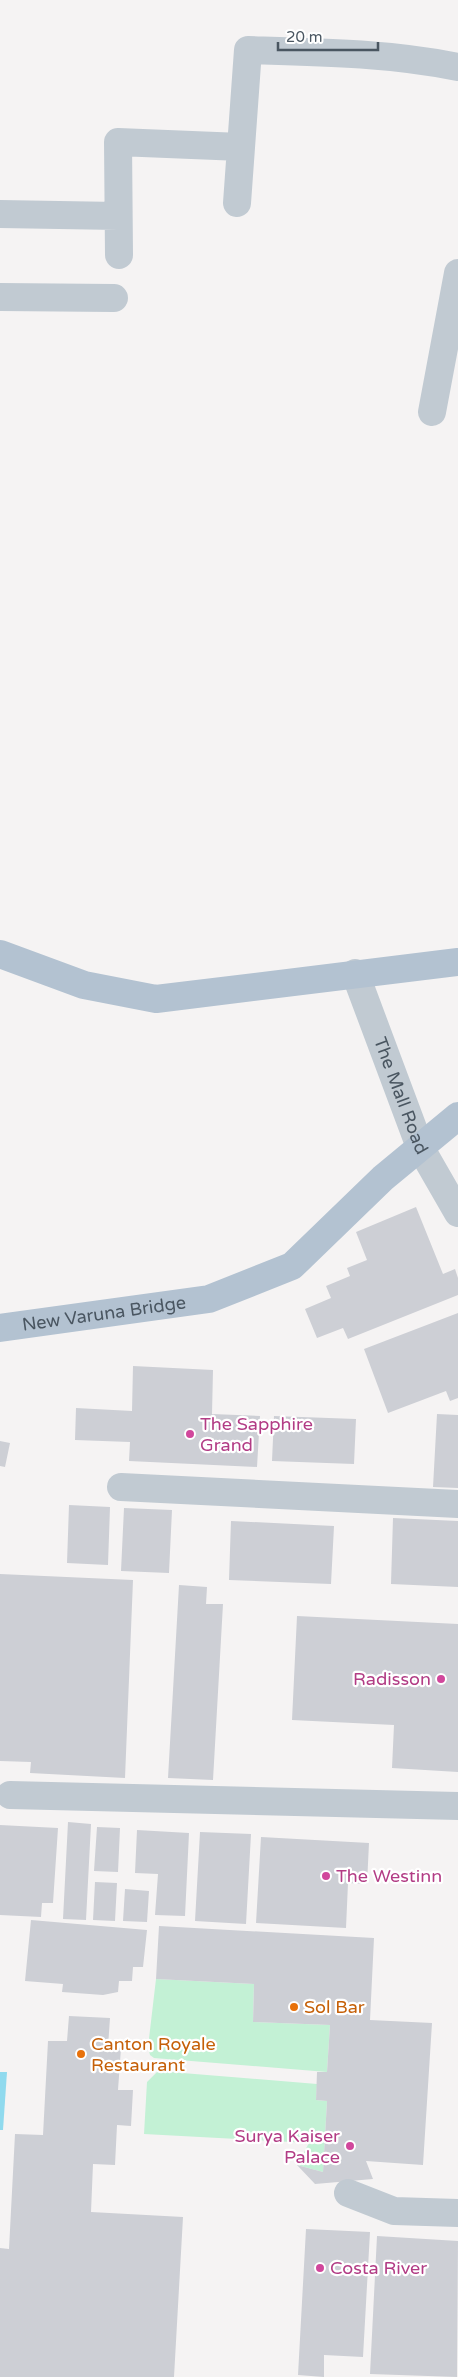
<svg xmlns="http://www.w3.org/2000/svg" width="458" height="2377" font-family="'Varela Round',sans-serif">
	<style>
		.green { fill: #c3f1d5 }
		.water { fill: #90daee }
		.building { fill: #cdcfd5 }
		.lines { fill: none; stroke-linecap: round; stroke-linejoin: round }
		.minor { stroke: #c1cad2; stroke-width: 28 }
		.tertiary { stroke: #c1cad2; stroke-width: 28 }
		.primary { stroke: #b3c2d1; stroke-width: 28 }
		.hotel-dot { fill: #d1479c; stroke: #fff; stroke-width: 2 }
		.food-dot { fill: #e8710a; stroke: #fff; stroke-width: 2 }
		.labels { text-anchor: middle; stroke-width: 4.5; stroke-linejoin: round; paint-order: stroke }
		.street-label { font-size: 18px; fill: #4a5661; stroke: #fff }
		.hotel-label { font-size: 18px; fill: #b23c85; stroke: #fff; text-anchor: start }
		.food-label { font-size: 18px; fill: #c56008; stroke: #fff; text-anchor: start }
	</style>
	<rect width="100%" height="100%" fill="#f5f3f3"/>
	<!-- green -->
	<path class="green" d="M156,1979l98,5 -1,38 77,3 -3,47 -173,-14 -4,-3 -2,-8z
		M158,2071l159,13 -1,16 11,1 -4,71 -26,-7 12,-22 -165,-9 3,-52z"/>
	<!-- water -->
	<path class="water" d="M0,2072h7l-4,58h-3z"/>
	<!-- building -->
	<path class="building" d="M416,1207l27,67 12,-5 3,9v17l-110,44 -5,-11 -26,10 -12,-29 26,-11 -5,-12 24,-10 -3,-8 20,-8 -11,-28z
		M458,1313v85l-8,3 -4,-10 -58,22 -24,-64z
		M133,1366l80,4 -1,44 48,2 -3,51 -128,-6 1,-19 -55,-2 1,-32 56,3z
		M437,1414l21,1v73l-25,-1z
		M274,1416l82,3 -2,45 -82,-3z
		M0,1441l10,2 -5,24 -5,-1z
		M69,1505l41,2 -2,58 -41,-2z
		M124,1508l48,2 -3,63 -48,-2z
		M393,1518l65,3v66l-67,-3z
		M231,1521l103,5 -3,58 -102,-4z
		M0,1574l133,6 -8,198 -95,-5 1,-11 -31,-1z
		M179,1585l28,2 -1,17h17l-10,176 -45,-2z
		M297,1616l161,8v148l-66,-4 2,-43 -102,-5z
		M68,1822l23,2 -5,96 -23,-1z
		M0,1825l58,3 -5,75h-11l-1,14 -41,-2z
		M97,1827l23,1 -2,44 -24,-1z
		M137,1830l52,3 -4,83 -30,-1 3,-41 -23,-1z
		M200,1832l51,2 -5,90 -51,-3z
		M261,1837l108,6 -2,41 -19,-1 -2,45 -90,-5z
		M95,1882l22,1 -2,38 -22,-1z
		M125,1889l24,2 -2,31 -24,-1z
		M31,1920l116,10 -4,37h-10l-1,14h-13l-1,11 -15,3 -41,-3 1,-8 -38,-3z
		M159,1926l215,12 -4,82 62,3 -9,142 -57,-4 7,18 -58,5 -18,-19 26,7 4,-71 -11,-1 1,-28h10l3,-47 -77,-3 1,-38 -98,-5z
		M69,2016l41,2 -2,29 13,1 -3,42h15l-2,36 -14,-1 -2,40 -22,-1 -2,48 92,5 -9,160h-174v-129l9,1 6,-115 28,1 5,-94h19z
		M306,2229l64,3 -7,125 -39,-2v22l-26,-2z
		M377,2236l81,5 -1,136 -87,-3z"/>
	<g class="lines">
		<!-- minor -->
		<path class="minor" d="M237,203l11,-153c70,2 141,3 210,17
			M0,214l118,2
			M119,255l-1,-113 123,5
			M0,297l114,1
			M432,412l26,-139
			M121,1487l337,17
			M10,1795l448,11
			M348,2193l46,18 64,2"/>
		<!-- tertiary -->
		<path class="tertiary" id="s1" d="M355,973l65,174 38,66"/>
		<!-- primary -->
		<g class="primary">
			<path d="M0,954l84,31 72,14 302,-37"/>
			<path id="s2" d="M0,1328l209,-29 83,-33 91,-88 75,-62"/>
		</g>
	</g>
	<!-- markers -->
	<g class="hotel-dot">
		<circle cx="190" cy="1434" r="5"/>
		<circle cx="441" cy="1679" r="5"/>
		<circle cx="326" cy="1876" r="5"/>
		<circle cx="350" cy="2146" r="5"/>
		<circle cx="320" cy="2268" r="5"/>
	</g>
	<g class="food-dot">
		<circle cx="294" cy="2007" r="5"/>
		<circle cx="81" cy="2054" r="5"/>
	</g>
	<g class="labels">
		<!-- street labels -->
		<g class="street-label">
			<text dy="6" stroke="none"><textPath href="#s1" startOffset="131">The Mall Road</textPath></text>
			<text dy="6" stroke="none"><textPath href="#s2" startOffset="105">New Varuna Bridge</textPath></text>
		</g>
		<!-- hotel labels -->
		<g class="hotel-label">
			<text x="200" y="1430">The Sapphire<tspan x="200" dy="21">Grand</tspan></text>
			<text x="431" y="1685" text-anchor="end">Radisson</text>
			<text x="336" y="1882">The Westinn</text>
			<text x="340" y="2142" text-anchor="end">Surya Kaiser<tspan x="340" dy="21">Palace</tspan></text>
			<text x="330" y="2274">Costa River</text>
		</g>
		<!-- food labels -->
		<g class="food-label">
			<text x="304" y="2013">Sol Bar</text>
			<text x="91" y="2050">Canton Royale<tspan x="91" dy="21">Restaurant</tspan></text>
		</g>
	</g>
	<!-- scale -->
	<path d="M278 42v8h100v-8" fill="none" stroke="#4a5661" stroke-width="2.5"/>
	<text x="286" y="42" font-size="15" fill="#4a5661" stroke="#ffffff" stroke-width="4" paint-order="stroke">20 m</text>
</svg>
